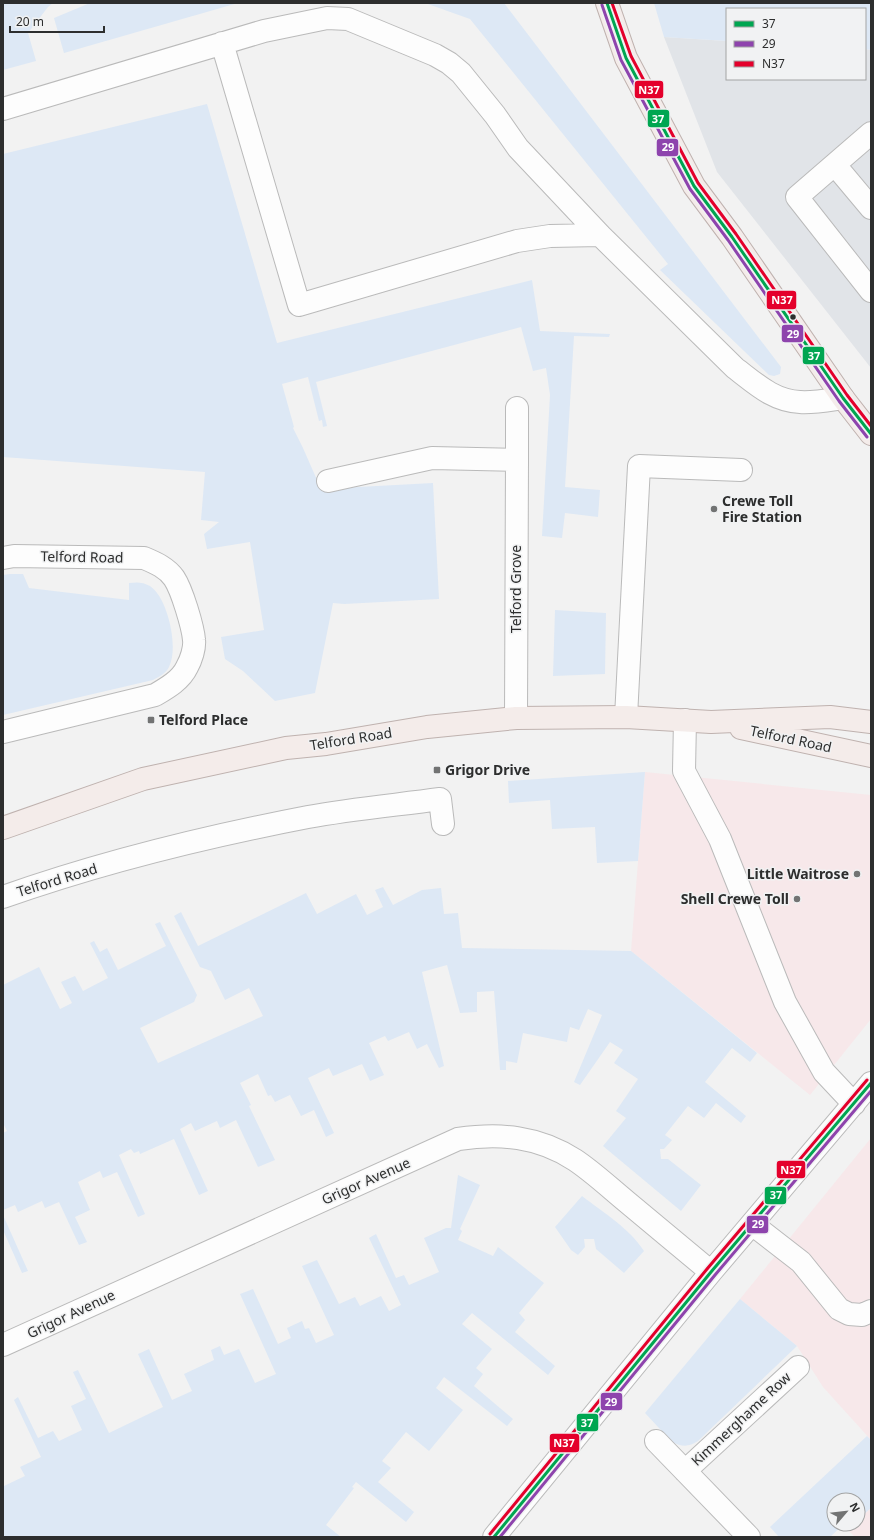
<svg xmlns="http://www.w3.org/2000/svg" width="874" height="1540" font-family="'Noto Sans',sans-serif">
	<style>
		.commercial { fill: #f7e8ea }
		.built { fill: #e1e4e8 }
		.green { fill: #dde8f5 }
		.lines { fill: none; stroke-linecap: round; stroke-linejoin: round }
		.minor-casing { stroke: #bababa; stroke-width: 24 }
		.major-casing { stroke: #bfb2af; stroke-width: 24 }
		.minor { stroke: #fdfdfd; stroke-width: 22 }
		.major { stroke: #f4ecea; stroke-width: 22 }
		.bus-1-casing { stroke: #f1f2f3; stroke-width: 6 }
		.bus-2-casing { stroke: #f1f2f3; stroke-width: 6 }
		.bus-3-casing { stroke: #f1f2f3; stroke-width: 6 }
		.bus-1 { stroke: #00a651; stroke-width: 3 }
		.bus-2 { stroke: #8e44ad; stroke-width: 3 }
		.bus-3 { stroke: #e4002b; stroke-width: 3 }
		.bus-dot { fill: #2d2e2e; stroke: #f1f2f3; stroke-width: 1.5 }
		.poi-dot { fill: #727373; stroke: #f1f2f3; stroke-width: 1.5 }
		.labels { text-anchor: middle; stroke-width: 3; stroke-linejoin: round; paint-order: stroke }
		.poi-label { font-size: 14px; font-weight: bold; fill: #2d2e2e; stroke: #f1f2f3; text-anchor: start }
		.street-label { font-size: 14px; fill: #2d2e2e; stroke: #f1f2f3 }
		.line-badge { stroke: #f1f2f3; stroke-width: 1.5 }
		.badge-label { font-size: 11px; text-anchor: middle; font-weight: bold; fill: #fff }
	</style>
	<rect width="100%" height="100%" fill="#f2f2f2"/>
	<!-- commercial -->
	<path class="commercial" d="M645,772l226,23v224l-61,76 -179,-144z
		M871,1138v302l-48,-53 -26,-41 -57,-47z
		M871,1508v29h-16l-7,-7 6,-6h4v-4z"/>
	<!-- built -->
	<path class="built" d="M664,37l63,4v38h138v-30l6,1v318l-154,-196z"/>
	<!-- green -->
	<path class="green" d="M3,3h50l-5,4 -20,26 8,28 -33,9z
		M90,3h148l-174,50 -10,-35z
		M425,3h79l277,364 -1,7 -6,2 -5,-1 -109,-105 8,-6 -198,-245z
		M654,3h217v47l-6,-1v-40h-138v32l-63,-4z
		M207,104l70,239 255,-63 8,51 70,3 -1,3 -35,-1 -9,151 35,3 -2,27 -33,-4 -3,25 -20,-2 8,-141 -4,-27 -13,3 -12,-44 -205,55 11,44 -4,1 -1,-7 -3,1 -11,-44 -26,7 12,43 -1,1 10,20 18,41 112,-6 6,116 -95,5 -11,-1 -18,90 -40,8 -32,-30 -18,-12 -4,-22 43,-7 -14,-88 -43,7 -3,-15 15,-12 -18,-2 4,-48 -202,-15v-303z
		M10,574h13l6,14 100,12v-17c8,-1 14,-1 21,3 18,12 29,62 19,81 -3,6 -10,10 -16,13l-150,35v-140z
		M555,610l51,3 -1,61 -52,2z
		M645,772l-7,89 -41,2 -2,-36 -43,2 -2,-29 -41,3 -1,-22z
		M383,887l10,18 29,-15 19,-2 3,26 14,-1 4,35 169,3 126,102 -7,9 -18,-14 -27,34 41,34 -5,7 -25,-20 -12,15 -16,-12 -23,29 7,5 -8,9h-4l1,10h7l33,26 -20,26 -78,-65 23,-28 -10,-7 22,-32 -24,-16 9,-13 -13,-8 -30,43 -6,-3 28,-67 -14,-6 -9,21 -9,-3 -3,15 -44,-9 -6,30 -11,-2v9h-6l-6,-79 -17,1v20l-17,1 -13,-48 -25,7 22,94 -5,2 -12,-24 -10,5 -8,-17 -21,9 -3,-5 -16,7 15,32 -14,6 -8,-17 -29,12 -4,-8 -21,10 26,55 -8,4 -12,-27 -13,6 -11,-21 -15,7 -4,-7 -3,1 -10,-22 -18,9 11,22 -2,1 26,54 -17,7 -22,-47 -16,8 -3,-7 -22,10 -4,-8 -11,6 28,62 -9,4 -25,-56 -34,15 -1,-3 -5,2 -3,-4 -12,6 26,59 -7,3 -21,-45 -14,6 -3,-7 -22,11 12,28 -15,7 12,25 -8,3 -20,-43 -14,6 -3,-7 -24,11 -3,-7 -12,5v-77l4,-2 -4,-8v-138l36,-18 21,42 12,-6 -11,-21 14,-6 8,15 25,-13 -18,-35 4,-2 6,11 7,-4 11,22 48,-24 -11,-22 5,-2 37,73 -3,7 -54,26 18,35 105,-47 -14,-28 -24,12 -14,-29 -11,-4 -26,-51 7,-4 17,34 108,-53 11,21 39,-20 11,21 16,-8 -8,-17z
		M458,1175l22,10 -20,44 2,2 -4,9 35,16 5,-9 46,36 -25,30 6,7 -10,12 40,34 -7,9 -76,-62 -10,11 30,25 -16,19 7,6 -9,12 39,33 -6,7 -63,-49 -8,11 27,22 -34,41 -23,-19 -24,29 9,7 -13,14 36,30 -8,10 -50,-40 -4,5 2,1 -28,37 15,12h-338v-52l1,1 21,-10 -5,-9 21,-10 -27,-57 4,-3 20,41 15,-7 6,10 23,-11 -11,-24 15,-7 -13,-27 5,-2 31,63 54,-26 -25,-53 11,-5 23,51 20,-9 -8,-17 30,-14 -3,-10 9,-4 4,9 15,-6 16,34 21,-9 -36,-80 13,-5 25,55 13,-6 -4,-10 15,-7 3,8 4,-1 7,15 18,-8 -32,-69 15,-6 22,44 16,-7 5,9 21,-10 8,15 12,-6 -32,-67 7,-4 20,44 8,-3 5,10 30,-13 -15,-34 22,-10h5z
		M582,1196c22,17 47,32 62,55l-20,22 -28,-24 -2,-10h-10l1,8 -7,8 -7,-5 -16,-23z
		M3,1215l25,56 -6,2 -19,-43z
		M740,1299l57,47 -99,95c-9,6 -16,6 -26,1l-27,-29z
		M867,1436l4,4v68l-8,7 -4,-4h-1v-11h-24v24h10l-14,13h-51l-9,-10z"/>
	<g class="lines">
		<!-- minor casing -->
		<g class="minor-casing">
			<path id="minor" d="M222,43l77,262 218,-64 33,-5 50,-1
				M3,109l261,-78 63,-13 21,1 87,36 14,8 12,10 34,42 23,33 82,87 135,133c20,15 38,33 65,34 13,1 29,-2 43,-4
				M871,133l-74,64 74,94
				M835,165l36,43
				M517,460v-52
				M328,481l104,-23 85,2 -1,258
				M3,558l11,-2 130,2c12,5 23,10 30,20 8,12 19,49 20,62 1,8 -3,20 -7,27 -6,13 -20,21 -32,28l-152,37
				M626,717l13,-251 102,4
				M685,720l-1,51 36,68 65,163 39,70 30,32
				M3,897c99,-35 201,-60 305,-80 43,-8 88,-12 132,-18l3,25
				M752,1224l49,38 38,47 10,5 13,1 9,-4
				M3,1345l455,-206c42,-6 80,-3 117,21 18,12 35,28 52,42 28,23 56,47 84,70
				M656,1441l93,96
				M685,1471l113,-104
				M494,1537l217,-265 160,-189"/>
		</g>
		<!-- major casing -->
		<g class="major-casing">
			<path id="major" d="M607,3l19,55 68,128 38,51 111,161 28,36
				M741,728l130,28
				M3,828l140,-49 143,-31 40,-4 101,-17 89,-9 110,-1 85,5 119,-5 41,5"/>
		</g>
		<!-- minor -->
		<use href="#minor" class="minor"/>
		<!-- major -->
		<use href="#major" class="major"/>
		<!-- bus-1 casing -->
		<g class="bus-1-casing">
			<path id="bus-1" d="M607,3l19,55 68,128 38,51 111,161 28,36
				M494,1537l217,-265 160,-189"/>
		</g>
		<!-- bus-2 casing -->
		<g class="bus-2-casing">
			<path id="bus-2" d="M602,5l19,55 69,129 38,51 111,161 28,36
				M500,1537l215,-262 156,-184"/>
		</g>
		<!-- bus-3 casing -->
		<g class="bus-3-casing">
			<path id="bus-3" d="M612,3l19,53 67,127 38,51 111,161 24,31
				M490,1534l217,-265 160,-189"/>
		</g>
		<!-- bus-1 -->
		<use href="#bus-1" class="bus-1"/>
		<!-- bus-2 -->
		<use href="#bus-2" class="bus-2"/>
		<!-- bus-3 -->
		<use href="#bus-3" class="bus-3"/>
	</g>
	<!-- markers -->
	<circle class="bus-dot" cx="793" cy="317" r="3.5"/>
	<g class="poi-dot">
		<circle cx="714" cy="509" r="4"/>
		<rect x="147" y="716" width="8" height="8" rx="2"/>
		<rect x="433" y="766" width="8" height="8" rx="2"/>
		<circle cx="857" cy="874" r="4"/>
		<circle cx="797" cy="899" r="4"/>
	</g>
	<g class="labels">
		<!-- poi labels -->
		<g class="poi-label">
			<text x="722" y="506">Crewe Toll<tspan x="722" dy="16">Fire Station</tspan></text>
			<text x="159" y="725">Telford Place</text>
			<text x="445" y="775">Grigor Drive</text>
			<text x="849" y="879" text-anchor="end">Little Waitrose</text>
			<text x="789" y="904" text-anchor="end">Shell Crewe Toll</text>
		</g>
		<!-- street labels -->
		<g class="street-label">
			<text transform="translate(82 557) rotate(1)" y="5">Telford Road</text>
			<text transform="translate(516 589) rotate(-90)" y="5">Telford Grove</text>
			<text transform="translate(351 739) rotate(-9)" y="5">Telford Road</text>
			<text transform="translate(791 739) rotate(12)" y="5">Telford Road</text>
			<text transform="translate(57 880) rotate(-17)" y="5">Telford Road</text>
			<text transform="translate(366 1181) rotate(-24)" y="5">Grigor Avenue</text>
			<text transform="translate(71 1314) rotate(-25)" y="5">Grigor Avenue</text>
			<text transform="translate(741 1419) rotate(-43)" y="5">Kimmerghame Row</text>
		</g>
	</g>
	<g class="line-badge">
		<rect x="634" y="80" width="30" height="19" rx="4" fill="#e4002b"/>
		<rect x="647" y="109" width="23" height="19" rx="4" fill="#00a651"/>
		<rect x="656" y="138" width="23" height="19" rx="4" fill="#8e44ad"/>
		<rect x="766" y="290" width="31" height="20" rx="4" fill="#e4002b"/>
		<rect x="781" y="324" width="23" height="19" rx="4" fill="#8e44ad"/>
		<rect x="802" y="346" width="23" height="19" rx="4" fill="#00a651"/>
		<rect x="776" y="1160" width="30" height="19" rx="4" fill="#e4002b"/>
		<rect x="764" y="1186" width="23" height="19" rx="4" fill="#00a651"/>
		<rect x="746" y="1215" width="23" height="19" rx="4" fill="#8e44ad"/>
		<rect x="600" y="1392" width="23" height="19" rx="4" fill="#8e44ad"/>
		<rect x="576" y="1413" width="23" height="19" rx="4" fill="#00a651"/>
		<rect x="549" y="1433" width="31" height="20" rx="4" fill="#e4002b"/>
	</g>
	<g class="badge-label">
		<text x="649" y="94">N37</text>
		<text x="658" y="123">37</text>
		<text x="668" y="151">29</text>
		<text x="782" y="304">N37</text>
		<text x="793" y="338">29</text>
		<text x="814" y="360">37</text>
		<text x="791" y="1174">N37</text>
		<text x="776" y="1199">37</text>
		<text x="758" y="1228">29</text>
		<text x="611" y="1406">29</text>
		<text x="587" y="1427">37</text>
		<text x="564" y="1447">N37</text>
	</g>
	<!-- border -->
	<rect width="874" height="1540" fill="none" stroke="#2d2e2e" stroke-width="8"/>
	<!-- legend -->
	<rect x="726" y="8" width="140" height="72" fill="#f1f2f3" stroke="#a3a4a4"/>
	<rect x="734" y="21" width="20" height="6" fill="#00a651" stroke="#a3a4a4"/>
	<text x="762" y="28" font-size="12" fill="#2d2e2e">37</text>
	<rect x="734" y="41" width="20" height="6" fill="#8e44ad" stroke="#a3a4a4"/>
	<text x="762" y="48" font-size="12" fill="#2d2e2e">29</text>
	<rect x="734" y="61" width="20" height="6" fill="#e4002b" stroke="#a3a4a4"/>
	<text x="762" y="68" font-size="12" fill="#2d2e2e">N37</text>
	<!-- north arrow -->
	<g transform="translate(846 1512) rotate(62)"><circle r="19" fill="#f1f2f3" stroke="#a3a4a4"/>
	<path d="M0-3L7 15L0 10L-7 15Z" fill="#727373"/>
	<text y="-6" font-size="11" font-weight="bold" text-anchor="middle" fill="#2d2e2e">N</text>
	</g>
	<!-- scale -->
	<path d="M10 26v6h94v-6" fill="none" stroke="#2d2e2e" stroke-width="2"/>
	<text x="16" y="26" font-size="12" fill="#2d2e2e" stroke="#f1f2f3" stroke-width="3" paint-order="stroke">20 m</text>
</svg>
